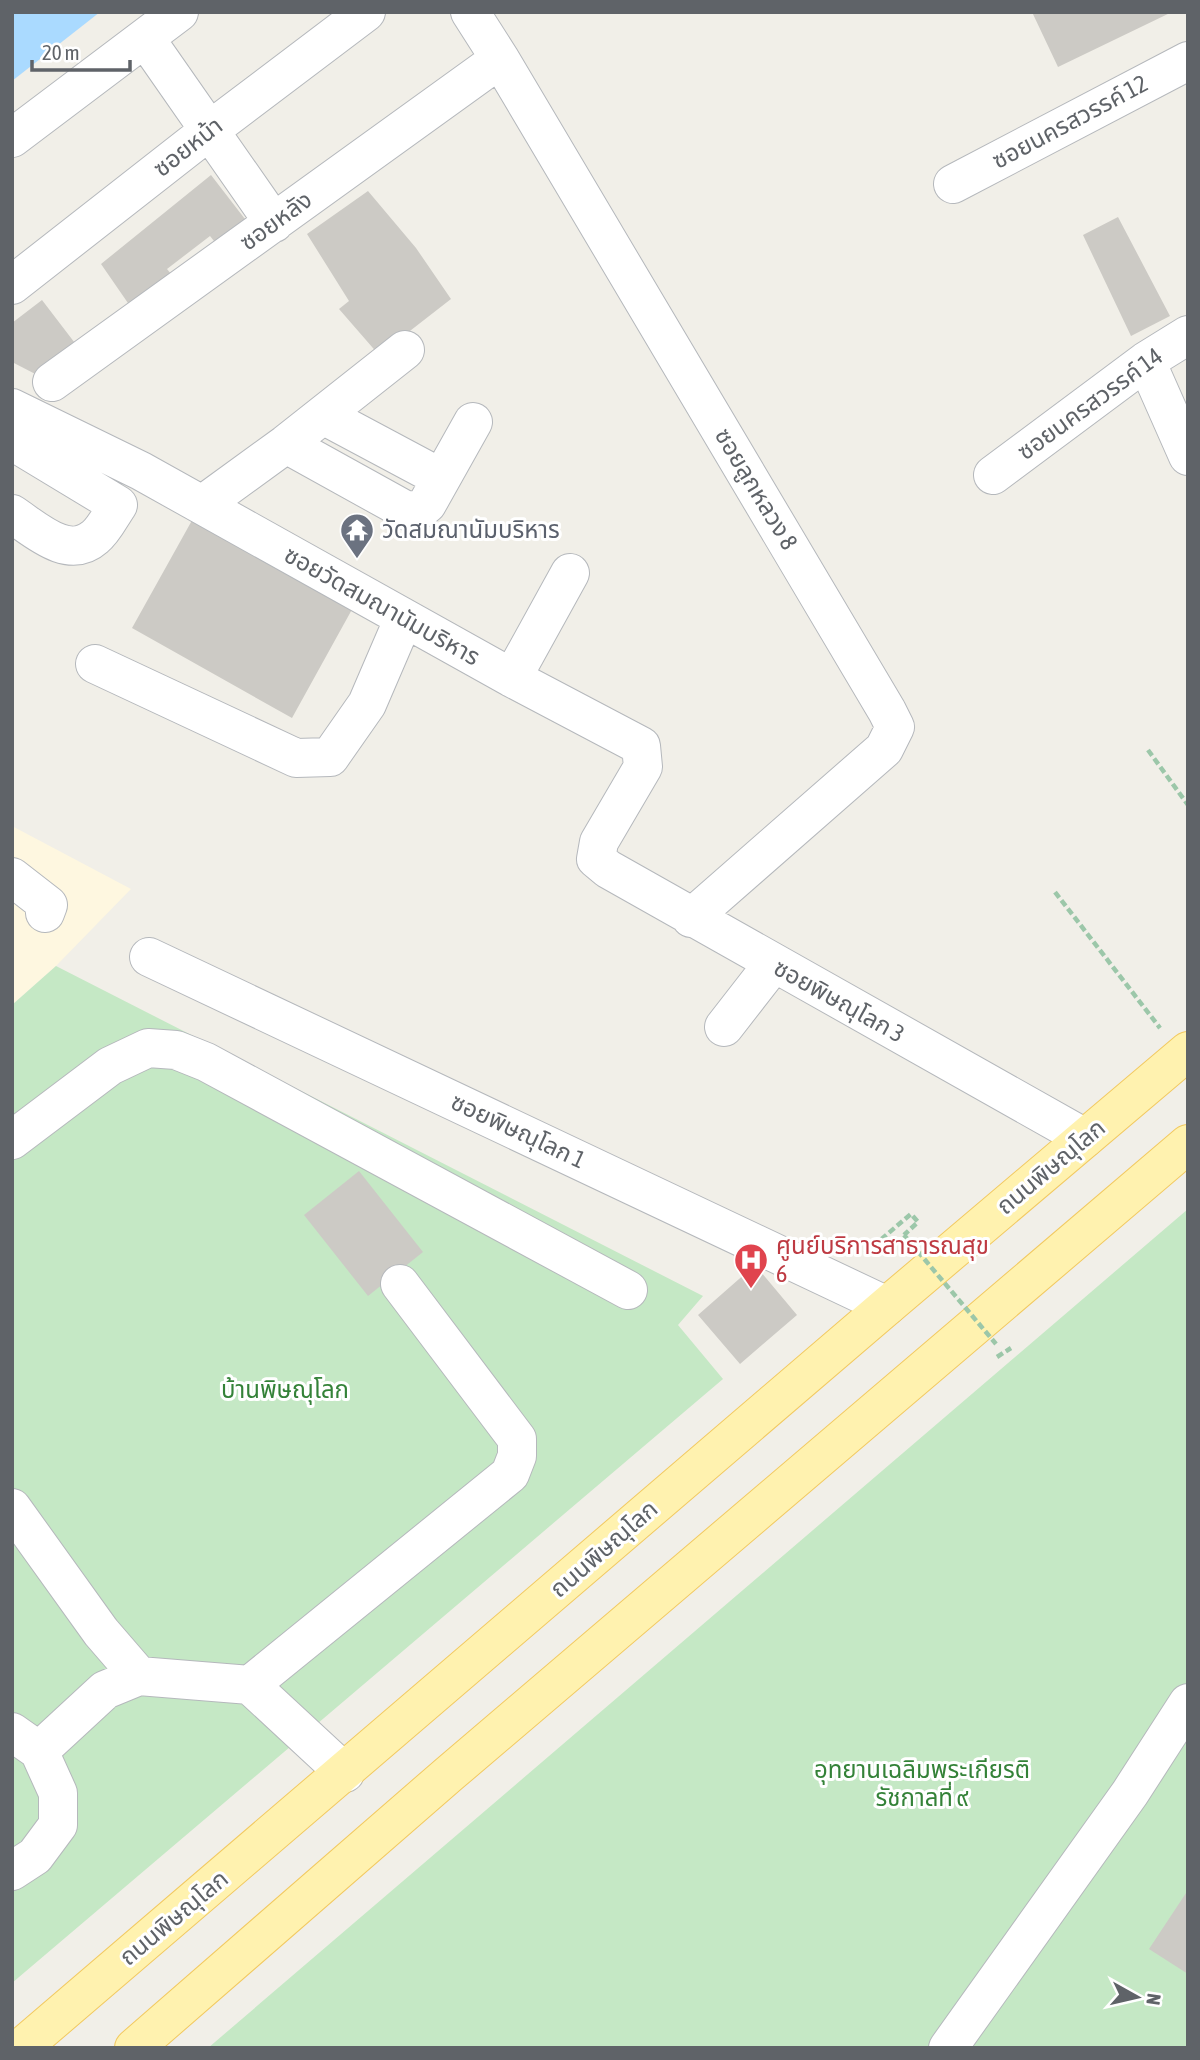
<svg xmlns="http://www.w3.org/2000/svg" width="1200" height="2060" font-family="'Asap Condensed','Noto Sans Thai',sans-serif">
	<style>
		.commercial { fill: #fef7e0 }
		.green { fill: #c5e8c5 }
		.water { fill: #aadaff }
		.building { fill: #cccac5 }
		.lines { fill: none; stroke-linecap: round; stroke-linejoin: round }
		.minor-casing { stroke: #b5b8bc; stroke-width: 40 }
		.major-casing { stroke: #f2c960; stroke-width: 40 }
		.path { stroke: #9cc7a9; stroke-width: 4.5; stroke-dasharray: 7 3.5; stroke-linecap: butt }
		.minor { stroke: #fff; stroke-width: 38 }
		.major { stroke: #fff2af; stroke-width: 38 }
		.path-bridge { stroke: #9cc7a9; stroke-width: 4.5; stroke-dasharray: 7 3.5; stroke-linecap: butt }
		.labels { text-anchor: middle; stroke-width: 6; stroke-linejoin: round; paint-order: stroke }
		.street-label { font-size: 24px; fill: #5f6368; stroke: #fff }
		.worship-label { font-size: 24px; fill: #5b616d; stroke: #fff; text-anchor: start }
		.health-label { font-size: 24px; fill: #be3a42; stroke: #fff; text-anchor: start }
		.park-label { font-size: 24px; fill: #348238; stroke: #fff }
	</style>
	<rect width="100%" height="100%" fill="#f1efe8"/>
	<!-- commercial -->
	<path class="commercial" d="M12,826l119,63 -75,77 -44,39z"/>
	<!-- green -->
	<path class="green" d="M56,966l647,330 -25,29 45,54 -711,604v-978z
		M1188,1209v839h-980z"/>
	<!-- water -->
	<path class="water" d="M12,12h88l-88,69z"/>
	<!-- building -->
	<path class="building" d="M1032,12h140l-114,55z
		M211,175l37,48 -30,23 -8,-10 -43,33 4,5 -41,32 -29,-42z
		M368,191l48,57 35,51 -72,56 -40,-46 10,-8 -42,-67z
		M1118,217l52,99 -39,20 -48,-101z
		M42,300l39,51 -38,27 -31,-16v-39z
		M195,515l160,89 -63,114 -160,-90z
		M359,1171l64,81 -55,44 -64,-81z
		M755,1265l42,50 -57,49 -42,-49z
		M1188,1890v84l-39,-25z"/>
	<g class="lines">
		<!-- minor casing -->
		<g class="minor-casing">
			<path id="minor" d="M470,12l30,47 387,652 8,16 -11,22 -193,169
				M145,38l129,185
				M12,138l167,-126
				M953,184l235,-123
				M12,285l198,-155 156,-118
				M1146,361l42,95
				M52,382l448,-323
				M12,408l129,63 371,207 129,68 2,21 -44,75 -3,17 12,10 477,269
				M323,415l118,63
				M12,441l106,64c-7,10 -14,25 -23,32 -27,24 -60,-8 -83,-23
				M286,444l121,67 14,-2 6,-5 46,-82
				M993,475l153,-114 42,-26
				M202,505l84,-61 119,-94
				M95,664l201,94 34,-1 37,-53 37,-86
				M512,678l58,-105
				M12,877l36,28 -3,8
				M149,957l738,349
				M724,1027l49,-63
				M12,1140l98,-74 38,-18 28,2 30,12 422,228
				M12,1508l89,124 38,44
				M250,1685l260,-211 7,-18v-17l-117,-155
				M12,1732l27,19 19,42v32l-23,31 -23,15
				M39,1751l66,-61 34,-14 111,9 95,88
				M948,2048l182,-255 58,-90"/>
		</g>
		<!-- major casing -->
		<g class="major-casing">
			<path id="major" d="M21,2048l866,-742 301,-255
				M134,2048l315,-274 739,-630"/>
		</g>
		<!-- path -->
		<path class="path" d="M1148,750l40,55
			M1055,892l105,136
			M865,1253l46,-39 7,8 -14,13
			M997,1357l14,-9"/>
		<!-- minor -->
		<use href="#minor" class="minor"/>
		<!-- major -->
		<use href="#major" class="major"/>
		<!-- path-bridge -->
		<path class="path-bridge" d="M904,1235l92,109"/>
	</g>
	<!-- icons -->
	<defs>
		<g id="temple-pin" transform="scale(1.75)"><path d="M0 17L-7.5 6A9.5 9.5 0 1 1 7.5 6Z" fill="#6b7280" stroke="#fff"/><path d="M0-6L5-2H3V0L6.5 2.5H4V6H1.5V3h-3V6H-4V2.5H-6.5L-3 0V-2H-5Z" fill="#fff"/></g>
		<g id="hospital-pin" transform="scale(1.75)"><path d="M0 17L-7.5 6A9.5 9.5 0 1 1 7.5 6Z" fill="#e0444e" stroke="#fff"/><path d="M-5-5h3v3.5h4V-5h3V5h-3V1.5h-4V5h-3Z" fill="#fff"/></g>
	</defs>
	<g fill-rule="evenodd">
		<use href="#temple-pin" x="357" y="530"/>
		<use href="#hospital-pin" x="751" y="1260"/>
	</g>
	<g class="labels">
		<!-- street labels -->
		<g class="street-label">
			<text transform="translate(1070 122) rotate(-28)" y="8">ซอยนครสวรรค์ 12</text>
			<text transform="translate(188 147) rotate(-38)" y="8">ซอยหน้า</text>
			<text transform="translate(276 221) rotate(-36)" y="8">ซอยหลัง</text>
			<text transform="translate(1090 404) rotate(-36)" y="8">ซอยนครสวรรค์ 14</text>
			<text transform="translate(756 489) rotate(59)" y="8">ซอยลูกหลวง 8</text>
			<text transform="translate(382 606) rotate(29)" y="8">ซอยวัดสมณานัมบริหาร</text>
			<text transform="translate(839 1001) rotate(29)" y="8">ซอยพิษณุโลก 3</text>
			<text transform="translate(518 1131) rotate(25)" y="8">ซอยพิษณุโลก 1</text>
			<text transform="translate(1051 1167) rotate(-40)" y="8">ถนนพิษณุโลก</text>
			<text transform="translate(604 1549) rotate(-41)" y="8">ถนนพิษณุโลก</text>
			<text transform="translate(174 1918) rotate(-40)" y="8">ถนนพิษณุโลก</text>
		</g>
		<!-- worship labels -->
		<g class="worship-label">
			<text x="382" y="538">วัดสมณานัมบริหาร</text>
		</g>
		<!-- health labels -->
		<g class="health-label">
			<text x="776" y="1254">ศูนย์บริการสาธารณสุข<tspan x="776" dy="28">6</tspan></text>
		</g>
		<!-- park labels -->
		<g class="park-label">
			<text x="285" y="1398">บ้านพิษณุโลก</text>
			<text x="922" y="1778">อุทยานเฉลิมพระเกียรติ<tspan x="922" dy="28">รัชกาลที่ ๙</tspan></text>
		</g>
	</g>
	<!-- border -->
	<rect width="1200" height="2060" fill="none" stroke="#5f6368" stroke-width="28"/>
	<!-- north arrow -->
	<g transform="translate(1137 1997) rotate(98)" stroke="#ffffff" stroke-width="5" paint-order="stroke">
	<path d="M0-5L12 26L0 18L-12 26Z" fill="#5f6368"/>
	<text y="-10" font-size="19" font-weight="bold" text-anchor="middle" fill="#5f6368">N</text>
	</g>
	<!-- scale -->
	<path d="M32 60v10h98v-10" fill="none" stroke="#5f6368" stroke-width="3.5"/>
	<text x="42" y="60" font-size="21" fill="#5f6368" stroke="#ffffff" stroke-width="5" paint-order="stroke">20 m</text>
</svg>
